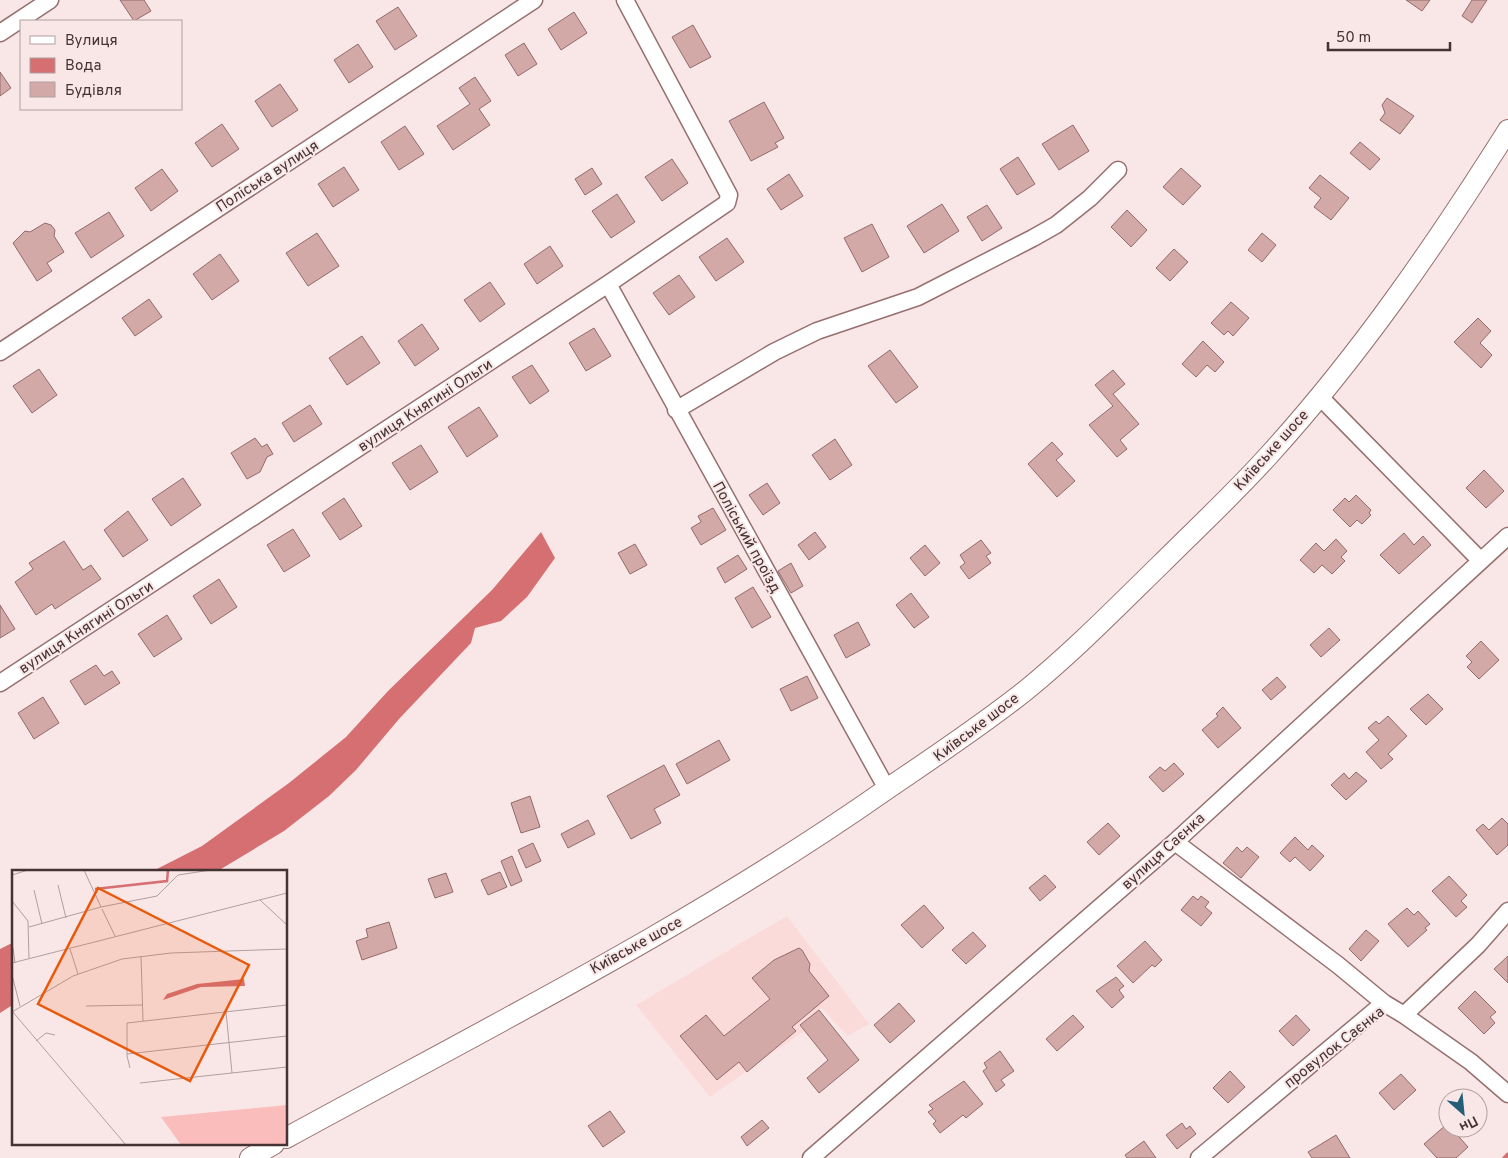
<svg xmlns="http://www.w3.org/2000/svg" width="1508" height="1158" font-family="Overpass,sans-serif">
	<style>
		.built { fill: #fbdbda }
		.water { fill: #d56f72 }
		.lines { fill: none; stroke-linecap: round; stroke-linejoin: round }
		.stream { stroke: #d56f72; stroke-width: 5 }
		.building { fill: #d3a9a8; stroke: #926b6b }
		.minor-casing { stroke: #96706f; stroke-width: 19 }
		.major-casing { stroke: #96706f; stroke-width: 22 }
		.minor { stroke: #fff; stroke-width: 16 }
		.major { stroke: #fff; stroke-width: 20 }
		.labels { text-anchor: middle; stroke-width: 4; stroke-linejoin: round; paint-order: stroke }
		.street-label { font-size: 15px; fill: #443332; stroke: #f9e7e7 }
		.inset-river { fill: none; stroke: #d56f72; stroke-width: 2.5 }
		.inset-road { fill: none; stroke: #b19f9f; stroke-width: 1 }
		.view { fill: #e8590c; fill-opacity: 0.15; stroke: #e8590c; stroke-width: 2.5 }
		.inset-edge { fill: none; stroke: #443332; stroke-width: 2.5 }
	</style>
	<rect width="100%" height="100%" fill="#f9e7e7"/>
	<!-- built -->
	<path class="built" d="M787,916l82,108 -22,12 -25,-28 -22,17 4,6 -94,66 -74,-92z"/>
	<!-- water -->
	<path class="water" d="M541,532l14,26 -28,39 -26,24 -26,7 -4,15 -72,76 -43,51 -27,26 -45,35 -68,41h-65l51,-26 87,-63 57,-46 42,-46 104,-101z
		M14,942v62l-14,9v-64z"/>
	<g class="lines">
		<!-- stream -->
		<path class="stream" d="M1505,1158l3,-3"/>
	</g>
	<!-- building -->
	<path class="building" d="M120,0h24l7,11 -17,10z
		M1406,0h24l-8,11z
		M1472,0h15l-15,23 -10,-7z
		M398,7l19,29 -22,14 -19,-29z
		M574,12l13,21 -26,17 -13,-21z
		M693,25l18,32 -21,11 -18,-31z
		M524,43l13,21 -19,12 -13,-21z
		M358,44l15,23 -24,16 -15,-23z
		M0,72l11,16 -11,8z
		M475,77l16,24 -12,8 11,16 -37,25 -16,-24 33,-22 -11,-16z
		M280,84l18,26 -26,17 -17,-26z
		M1387,98l27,18 -14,18 -20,-14 5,-7 -3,-8z
		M764,102l20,36 -9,5 3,4 -27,14 -22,-40z
		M222,124l17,25 -27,18 -17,-24z
		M1073,125l16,26 -30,19 -17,-26z
		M405,126l19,28 -25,16 -18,-28z
		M1360,142l20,17 -10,11 -20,-17z
		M1018,157l17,27 -18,11 -17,-26z
		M672,159l16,24 -26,18 -17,-24z
		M344,167l15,23 -26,17 -15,-23z
		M592,168l10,16 -17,11 -10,-16z
		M1181,168l20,18 -18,19 -20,-18z
		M162,169l16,22 -27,20 -16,-23z
		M789,174l14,22 -22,14 -14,-21z
		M1320,175l29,23 -18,22 -17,-13 7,-9 -12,-10z
		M617,194l18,28 -24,16 -19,-27z
		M942,204l17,27 -35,22 -17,-27z
		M987,205l15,23 -20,13 -15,-24z
		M1127,210l20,20 -16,17 -20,-20z
		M109,212l15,24 -33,22 -16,-25z
		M45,223l6,2 4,5 -1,6 10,16 -17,11 5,8 -15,10 -24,-38 12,-12 5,1z
		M872,224l17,33 -27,15 -18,-34z
		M317,233l22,33 -31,20 -22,-33z
		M1262,233l14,12 -14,17 -14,-12z
		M727,238l17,24 -28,19 -17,-24z
		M550,246l13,20 -26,18 -13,-20z
		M1174,249l14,13 -18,19 -14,-13z
		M220,254l19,27 -27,19 -19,-26z
		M679,275l16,22 -26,18 -16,-22z
		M490,282l15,22 -25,18 -16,-22z
		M149,299l13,18 -27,19 -13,-18z
		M1231,302l18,16 -16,18 -5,-5 -4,4 -13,-12z
		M1478,318l13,13 -11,12 12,12 -11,13 -27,-26z
		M422,324l17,25 -24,17 -17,-25z
		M594,328l17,28 -25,15 -17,-28z
		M362,336l18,27 -33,22 -18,-27z
		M1203,341l21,21 -9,10 -8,-7 -11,12 -14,-13z
		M890,350l28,37 -22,16 -28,-37z
		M532,365l17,26 -19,13 -18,-27z
		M39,369l18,26 -25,18 -19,-27z
		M1113,370l12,14 -12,10 26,30 -19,16 7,9 -10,8 -28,-32 24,-19 -18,-21z
		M310,405l12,19 -28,18 -12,-19z
		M479,407l19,29 -31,21 -19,-30z
		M255,438l7,9 5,-3 6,10 -6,3 -7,15 -13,7 -16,-26z
		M835,439l17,26 -22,15 -18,-25z
		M1052,442l11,12 -7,6 19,21 -18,16 -29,-33z
		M421,445l17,27 -28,18 -18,-27z
		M1484,470l20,21 -18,17 -20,-20z
		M183,478l18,27 -30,21 -19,-27z
		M767,483l13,20 -17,12 -14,-20z
		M1356,495l15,15 -2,3 2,2 -9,9 -5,-4 -7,7 -17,-17 12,-12 4,4z
		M344,498l18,28 -22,14 -18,-27z
		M713,508l13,22 -25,15 -10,-17 10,-6 -3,-6z
		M128,511l20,29 -25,17 -19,-27z
		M293,529l17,27 -26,16 -17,-27z
		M815,532l11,15 -17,13 -11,-15z
		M1404,533l10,12 9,-9 8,9 -32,29 -19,-19z
		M1336,539l11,12 -6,6 4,4 -13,13 -10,-9 -8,8 -14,-13 16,-17 8,8z
		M981,540l10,13 -5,3 5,7 -22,16 -9,-12 5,-4 -5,-8z
		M64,541l19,29 8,-5 10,14 -46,30 -3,-5 -16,11 -21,-33 18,-13 -4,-6z
		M635,544l12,21 -17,9 -12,-21z
		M925,545l15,18 -15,13 -15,-18z
		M738,555l9,14 -22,14 -8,-15z
		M791,563l12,23 -12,7 -13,-22z
		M219,579l18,28 -26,17 -18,-28z
		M753,587l18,30 -19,11 -17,-30z
		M911,593l18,24 -15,11 -18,-23z
		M0,605l15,24 -15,9z
		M167,615l15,24 -28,18 -16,-23z
		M858,622l12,23 -24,13 -12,-23z
		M1329,628l11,12 -19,17 -11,-12z
		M1481,641l18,19 -20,19 -12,-12 5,-5 -6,-6z
		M96,665l8,11 8,-5 8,12 -35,22 -15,-24z
		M807,676l11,22 -27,13 -11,-22z
		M1277,677l9,10 -15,13 -9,-10z
		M1428,694l15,15 -17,16 -16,-16z
		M43,697l16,26 -25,16 -16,-26z
		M1223,707l18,21 -23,20 -16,-18 16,-14 -2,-2z
		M1388,716l19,20 -19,18 5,5 -12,10 -15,-17 13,-12 -11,-12 8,-7 3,3z
		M719,740l11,20 -43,24 -11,-20z
		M1174,763l10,11 -21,18 -14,-15 11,-10 5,4z
		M664,765l16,30 -26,14 7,14 -30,16 -24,-43z
		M1356,772l11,9 -21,19 -15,-15 13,-12 5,6z
		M530,796l10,31 -19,6 -10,-30z
		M1502,818l6,6v21l-11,10 -21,-25 7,-6 6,6z
		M588,820l7,14 -27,14 -7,-14z
		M1108,823l12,13 -21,19 -12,-13z
		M1295,837l13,13 4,-5 12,11 -14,15 -15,-14 -5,5 -10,-9z
		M533,843l8,18 -15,7 -8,-18z
		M1237,847l5,5 5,-5 12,10 -18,21 -18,-15z
		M512,856l10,25 -11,5 -10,-25z
		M500,872l7,15 -19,8 -7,-15z
		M446,873l7,19 -18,6 -7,-19z
		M1045,875l11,12 -16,14 -11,-13z
		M1449,876l18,19 -6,6 6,6 -11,10 -24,-26z
		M1193,896l5,4 3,-4 8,6 -4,5 7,6 -11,13 -20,-16z
		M924,905l20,23 -22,20 -21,-23z
		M1407,908l7,7 4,-4 12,13 -5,4 2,2 -19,17 -20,-23z
		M389,922l8,26 -35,12 -6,-19 12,-4 -2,-8z
		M1366,930l13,11 -18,20 -12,-12z
		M973,932l13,14 -20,18 -14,-14z
		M1145,941l17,19 -7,7 -3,-2 -19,18 -16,-17z
		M799,948l3,2 8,14 -1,7 20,25 -37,31 4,4 -49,41 -8,-10 -22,18 -37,-44 26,-21 18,21 46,-37 -18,-21 22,-18z
		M1508,956v27l-14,-14z
		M1116,977l8,9 -5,4 5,7 -12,11 -16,-17z
		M1475,991l21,21 -6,5 5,6 -11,11 -26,-26z
		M899,1003l16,18 -25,22 -16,-18z
		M819,1010l40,50 -40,33 -12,-15 21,-18 -28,-35z
		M1073,1015l11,12 -27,24 -11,-12z
		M1296,1015l14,15 -17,16 -14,-15z
		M1000,1051l14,20 -13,9 4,5 -9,7 -13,-21 4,-3 -3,-5z
		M1230,1071l15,16 -17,16 -15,-15z
		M1401,1074l15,16 -22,20 -15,-17z
		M964,1081l19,23 -17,14 -3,-3 -23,18 -7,-9 3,-3 -8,-9 5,-3 -4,-4z
		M610,1111l15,21 -22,15 -15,-21z
		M762,1120l7,8 -22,18 -6,-9z
		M1182,1123l4,6 4,-3 6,8 -19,15 -11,-14z
		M1447,1124l1,4h3l17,19 -12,11h-19l-13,-14z
		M1336,1135l14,23h-38l-4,-6z
		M1144,1141l12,17h-29l-2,-3z"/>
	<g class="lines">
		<!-- minor casing -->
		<g class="minor-casing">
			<path id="minor" d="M0,33l50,-33
				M608,284l279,505
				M0,352l534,-352
				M1319,396l161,164
				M676,410l98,-58 43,-21 101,-34 115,-59 23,-13 34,-27 28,-28
				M0,683l608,-399 119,-81 2,-8 -104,-195
				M1175,842l163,123 46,38
				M1404,1015l67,47 37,32
				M811,1158l364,-316 333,-306
				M1199,1158l185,-155 20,12 74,-70 30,-34"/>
		</g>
		<!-- major casing -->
		<g class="major-casing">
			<path id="major" d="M286,1138c203,-111 412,-216 601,-349 47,-32 94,-63 138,-98 48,-39 92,-84 136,-127 36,-36 74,-71 108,-109 91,-100 167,-211 239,-325
				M250,1158l24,-14"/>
		</g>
		<!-- minor -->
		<use href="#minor" class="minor"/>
		<!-- major -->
		<use href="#major" class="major"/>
	</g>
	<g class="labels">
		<!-- street labels -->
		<g class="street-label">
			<text transform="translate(267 176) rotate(-33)" y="5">Поліська вулиця</text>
			<text transform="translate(425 405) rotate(-33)" y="5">вулиця Княгині Ольги</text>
			<text transform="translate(1271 450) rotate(-48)" y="5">Київське шосе</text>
			<text transform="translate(747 537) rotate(61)" y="5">Поліський проїзд</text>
			<text transform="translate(86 627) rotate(-33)" y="5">вулиця Княгині Ольги</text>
			<text transform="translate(976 727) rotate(-37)" y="5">Київське шосе</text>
			<text transform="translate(1163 851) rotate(-42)" y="5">вулиця Саєнка</text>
			<text transform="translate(636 945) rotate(-29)" y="5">Київське шосе</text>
			<text transform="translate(1334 1047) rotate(-38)" y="5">провулок Саєнка</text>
		</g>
	</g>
	<!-- overview -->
	<g transform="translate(12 870)">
		<rect width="275" height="275" fill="#f9e7e7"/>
		<path d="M275,235v40h-106l-20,-28z" fill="#fabdbc"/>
		<path d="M232,109l1,7 -44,1 -38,13 4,-6 30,-10z" fill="#d56f72"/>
		<path class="inset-river" d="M83,19l72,-8 1,-11"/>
		<path class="inset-road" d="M72,0l17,37M0,5l16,-5M46,15l8,33M22,20l8,34M248,30l27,25M0,31l16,20 1,38M90,39l13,27M17,57l72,-20 56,-11 21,-21 33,-5M1,78l2,15M58,79l8,25M129,86l2,65M0,93l275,-70M0,105l8,31M74,136l57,-1M0,141l114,134M0,142l61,-36 49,-17 49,-6 116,-4M214,142l6,61M24,171l10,-8 9,2M115,184l160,-18M118,198l-3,-12v-33l160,-18M128,213l147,-16"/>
		<path class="view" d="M86,18l151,77 -59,116 -152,-77z"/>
		<rect width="275" height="275" class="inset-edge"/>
	</g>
	<!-- legend -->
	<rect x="20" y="20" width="162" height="90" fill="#f9e7e7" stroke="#b19f9f"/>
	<rect x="30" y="36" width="25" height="8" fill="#ffffff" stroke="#b19f9f"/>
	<text x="65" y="45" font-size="15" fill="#443332">Вулиця</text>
	<rect x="30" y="58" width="25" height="15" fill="#d56f72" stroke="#b19f9f"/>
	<text x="65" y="70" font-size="15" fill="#443332">Вода</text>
	<rect x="30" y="82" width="25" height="15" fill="#d3a9a8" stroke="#b19f9f"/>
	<text x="65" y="95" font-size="15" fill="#443332">Будівля</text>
	<!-- north arrow -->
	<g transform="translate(1463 1113) rotate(153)"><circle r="24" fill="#f9e7e7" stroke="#b19f9f"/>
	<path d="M0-4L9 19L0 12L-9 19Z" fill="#245e77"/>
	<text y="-8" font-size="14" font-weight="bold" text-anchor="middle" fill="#443332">Пн</text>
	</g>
	<!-- scale -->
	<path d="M1328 42v8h122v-8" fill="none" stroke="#443332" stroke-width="2.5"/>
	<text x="1336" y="42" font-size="15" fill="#443332" stroke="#f9e7e7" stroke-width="4" paint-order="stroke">50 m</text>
</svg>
